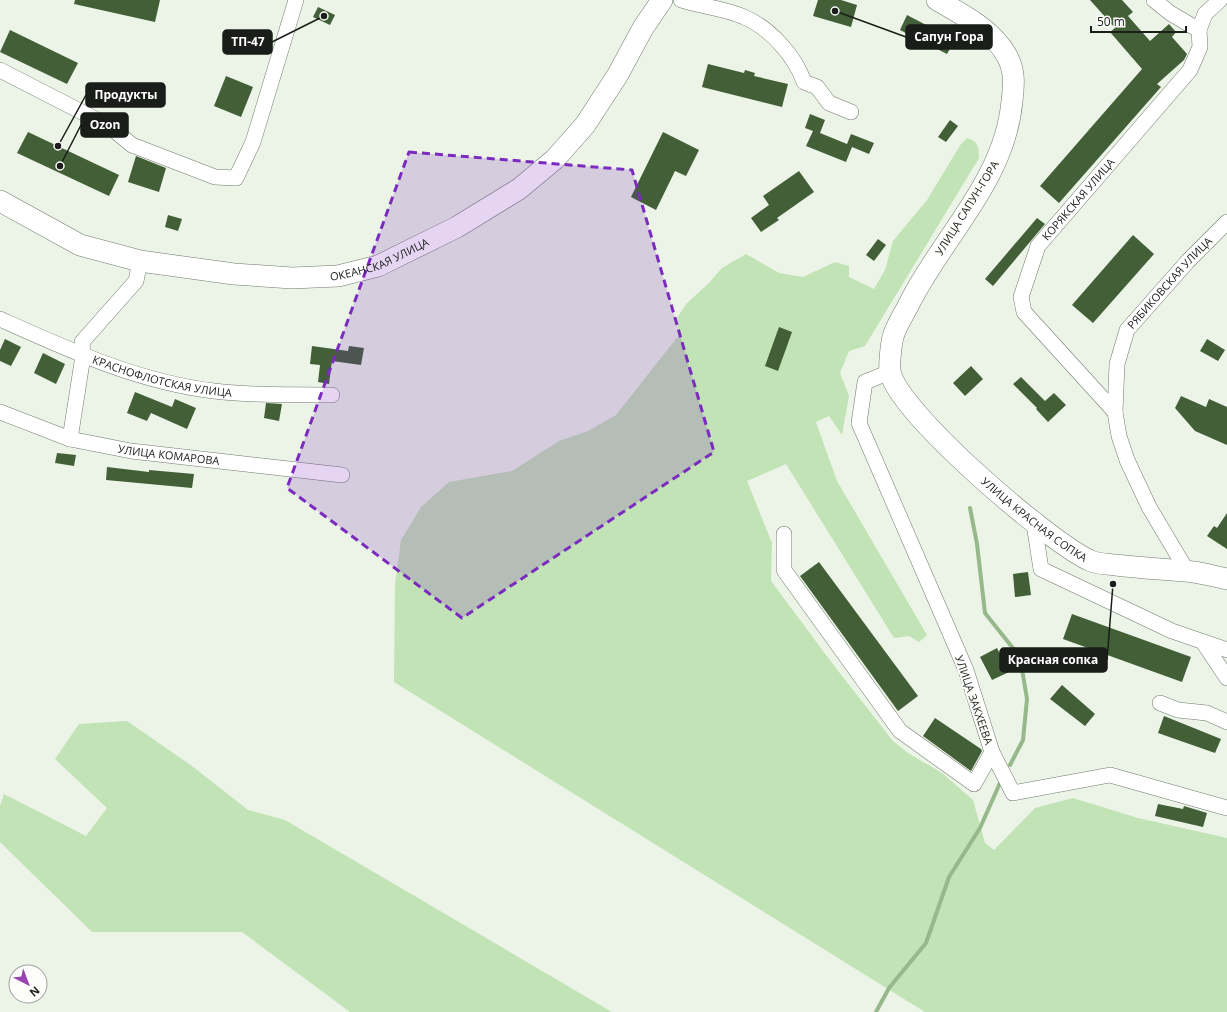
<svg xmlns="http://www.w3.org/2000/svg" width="1227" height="1012" font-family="'Open Sans',sans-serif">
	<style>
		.green { fill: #c2e3b6 }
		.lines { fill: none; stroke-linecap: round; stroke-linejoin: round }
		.stream { stroke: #97b88b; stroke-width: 4 }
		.building { fill: #425f37 }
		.minor-casing { stroke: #71796e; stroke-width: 16 }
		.secondary-casing { stroke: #71796e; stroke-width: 22 }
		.minor { stroke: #fff; stroke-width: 15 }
		.secondary { stroke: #fff; stroke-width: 21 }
		.marked { fill: #7b2cbf; fill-opacity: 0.2; stroke: #7b2cbf; stroke-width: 3; stroke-dasharray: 8 5; stroke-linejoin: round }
		.labels { text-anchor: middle; stroke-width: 4; stroke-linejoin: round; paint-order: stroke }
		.street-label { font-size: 11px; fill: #1a1d19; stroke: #fdfefc }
		.leader { fill: none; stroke: #1a1d19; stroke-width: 1.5 }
		.callout-dot { fill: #1a1d19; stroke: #fdfefc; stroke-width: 1.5 }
		.callout { fill: #1a1d19; stroke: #1a1d19; stroke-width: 1.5 }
		.callout-label { font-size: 12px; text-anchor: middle; font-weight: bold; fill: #fff }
	</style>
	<rect width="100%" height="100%" fill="#ebf4e7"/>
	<!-- green -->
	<path class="green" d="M967,138c11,3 12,9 12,20l-114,188 -16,5 -9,22 9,23 -7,39 -13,-19 -13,6 21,59 90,154 -8,7 -10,-6 -15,2 -108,-174 -39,17 25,62 -1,38 64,86 58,74 15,12 34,20 31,27 12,43 9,7 41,-42 38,-10 65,20 89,20v174h-302l-531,-330 1,-97 6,-45 20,-33 28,-25 63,-11 47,-30 29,-10 28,-16 63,-80 -2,-17 9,-14 23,-21 13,-15 24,-14 33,19 24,4 32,-15 14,4v11l25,12 11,-19 8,-29 34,-41 34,-56z
		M127,721l65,45 56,44 37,10 327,192h-262l-108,-80h-150l-92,-90v-36l4,-12 82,42 21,-28 -52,-49 24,-35z"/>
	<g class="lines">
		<!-- stream -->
		<path class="stream" d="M970,508l7,36 8,69 35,44 7,42 -4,41 -13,25
			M876,1012l13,-24 37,-45 23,-66 31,-49 20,-45"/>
	</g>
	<!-- building -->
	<path class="building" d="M75,0h85l-5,22 -81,-18z
		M818,0h23l16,5 -6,22 -38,-11z
		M1090,0h32l11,12 -5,4 22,25 19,-17 7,8 -4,5 15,17 -3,6 -27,24 4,3 -102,116 -19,-17 102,-117 -32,-37 5,-4z
		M318,7l17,8 -5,10 -17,-8z
		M907,15l48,25 -8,14 -47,-24z
		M10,30l68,33 -11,21 -67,-32z
		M708,64l36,9 1,-3 10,3 -1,3 34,8 -6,23 -80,-20z
		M226,76l27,11 -12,30 -27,-11z
		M810,114l15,6 -5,13 27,11 4,-10 23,9 -5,11 -17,-7 -6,15 -40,-16 7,-15 -8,-3z
		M950,120l8,6 -12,16 -8,-5z
		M28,132l91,43 -10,21 -92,-43z
		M663,132l36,18 -13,26 -11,-5 -19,39 -25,-13z
		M136,156l30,12 -7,24 -31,-10z
		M799,171l15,21 -37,26 2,2 -18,12 -10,-14 18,-13 -6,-9z
		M168,215l14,4 -4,12 -13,-4z
		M1037,218l8,6 -52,62 -8,-7z
		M1133,235l21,19 -61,69 -21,-18z
		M878,239l8,6 -12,16 -8,-6z
		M779,327l13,5 -14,39 -13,-5z
		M5,339l16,8 -10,19 -11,-5v-11z
		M1207,339l18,11 -7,11 -18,-10z
		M312,346l36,5 1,-5 15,2 -3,17 -29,-4 -3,23 -11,-2 2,-17 -10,-1z
		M43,353l22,11 -9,20 -22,-11z
		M971,366l12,13 -18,17 -12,-13z
		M1021,377l24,24 9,-8 12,12 -18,17 -12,-13 1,-1 -24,-24z
		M135,392l37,15 3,-8 21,9 -9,21 -36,-16 -4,8 -20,-8z
		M1181,396l25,11 3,-8 18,8v38l-32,-14 -20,-23z
		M266,403l16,1 -3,17 -15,-3z
		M57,453l19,2 -2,11 -19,-3z
		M107,467l42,5v-2l45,4 -2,14 -86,-8z
		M1227,513v36l-20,-13 7,-10 3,2z
		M819,562l99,134 -20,15 -98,-135z
		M1028,572l3,23 -16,2 -2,-23z
		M1072,614l119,43 -9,25 -119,-43z
		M997,648l12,24 -17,8 -12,-23z
		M1062,685l33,29 -10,12 -35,-27z
		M1164,716l57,23 -6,14 -57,-20z
		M935,718l46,31 1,2 -11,20 -48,-35z
		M1158,804l25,5 1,-3 23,7 -4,14 -48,-11z"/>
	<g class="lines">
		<!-- minor casing -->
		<g class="minor-casing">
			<g id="minor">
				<path d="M681,0c21,7 43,8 63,17 26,11 51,39 60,65l13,5 12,16 22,9"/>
				<path d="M1199,30l6,-16 15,-14"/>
				<path d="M0,70l109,56 23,19 83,32 21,1 17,-36 43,-142"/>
				<path id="s1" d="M0,319c69,31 138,63 214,72 39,5 80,3 118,4"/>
				<path id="s2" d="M0,412l70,27 61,12 211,24"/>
				<path id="s3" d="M1115,412l-91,-100 -3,-15 17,-51 152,-176 10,-23 -1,-17 -29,-17 -16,-13"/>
				<path d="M70,439l13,-83 -1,-14 54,-61 4,-20"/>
				<path d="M1034,524l7,45 131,62 55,19"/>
				<path d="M784,534v36l108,150 8,11 74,53 18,-32 -26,-82 -107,-247 6,-41 25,-10"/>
				<path id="s4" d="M1187,571l-38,-64 -22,-47 -8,-24 -4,-24 2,-48 10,-34 61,-69 39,-39"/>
				<path d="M1203,642l24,36"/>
				<path d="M1160,703l18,7 29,3 20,9"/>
				<path d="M992,752l21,41 97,-18 117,33"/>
			</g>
		</g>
		<!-- secondary casing -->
		<g class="secondary-casing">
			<g id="secondary">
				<path id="s5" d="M937,0c26,15 55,29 70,56 8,15 7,28 5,45 -7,79 -68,134 -102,201 -5,11 -14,23 -17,35 -2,7 -4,28 -3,34 6,40 161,173 201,190 7,3 17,3 25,4 23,3 46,4 69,6 14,1 28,5 42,8"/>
				<path id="s6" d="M0,201l80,44 60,16 94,13 58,4 46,-2 40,-10 79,-39 62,-38 36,-30 30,-34 32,-49 26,-48 19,-28"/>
			</g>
		</g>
		<!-- minor -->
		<use href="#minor" class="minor"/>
		<!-- secondary -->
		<use href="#secondary" class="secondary"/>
	</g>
	<!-- marked area -->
	<path class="marked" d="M409,152l223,18 82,282 -252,166 -175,-130z"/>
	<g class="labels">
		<!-- street labels -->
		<g class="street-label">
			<text dy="4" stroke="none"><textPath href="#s3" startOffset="266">КОРЯКСКАЯ УЛИЦА</textPath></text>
			<text transform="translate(967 208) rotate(-58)" y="4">УЛИЦА САПУН-ГОРА</text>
			<text dy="4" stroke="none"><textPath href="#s6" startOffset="397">ОКЕАНСКАЯ УЛИЦА</textPath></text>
			<text dy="4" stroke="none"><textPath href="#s4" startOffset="323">РЯБИКОВСКАЯ УЛИЦА</textPath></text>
			<text dy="4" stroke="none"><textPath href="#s1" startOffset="173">КРАСНОФЛОТСКАЯ УЛИЦА</textPath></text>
			<text dy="4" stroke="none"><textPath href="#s2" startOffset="175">УЛИЦА КОМАРОВА</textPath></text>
			<text dy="4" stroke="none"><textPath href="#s5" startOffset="647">УЛИЦА КРАСНАЯ СОПКА</textPath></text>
			<text transform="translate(974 700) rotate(71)" y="4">УЛИЦА ЗАКХЕЕВА</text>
		</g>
	</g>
	<!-- callouts -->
	<path class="leader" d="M835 11L906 37M324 16L272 42M58 146L86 95M60 166L81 125M1113 584L1107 660"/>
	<g class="callout-dot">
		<circle cx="835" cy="11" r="4"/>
		<circle cx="324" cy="16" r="4"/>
		<circle cx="58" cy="146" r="4"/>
		<circle cx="60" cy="166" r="4"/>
		<circle cx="1113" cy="584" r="4"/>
	</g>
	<g class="callout">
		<rect x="906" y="25" width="86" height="24" rx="4"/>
		<rect x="223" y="30" width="49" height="24" rx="4"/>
		<rect x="86" y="83" width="79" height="24" rx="4"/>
		<rect x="81" y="113" width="47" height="24" rx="4"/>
		<rect x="1000" y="648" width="107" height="24" rx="4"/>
	</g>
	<g class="callout-label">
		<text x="949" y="41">Сапун Гора</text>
		<text x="248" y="46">ТП-47</text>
		<text x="126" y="99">Продукты</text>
		<text x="105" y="129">Ozon</text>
		<text x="1053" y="664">Красная сопка</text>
	</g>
	<!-- north arrow -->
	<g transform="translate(28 984) rotate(138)"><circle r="19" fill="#fdfefc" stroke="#a2a4a1"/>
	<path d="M0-3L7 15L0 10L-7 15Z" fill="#9844b2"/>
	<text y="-6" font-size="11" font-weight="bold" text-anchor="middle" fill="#1a1d19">N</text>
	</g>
	<!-- scale -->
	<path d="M1091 26v6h95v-6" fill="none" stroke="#1a1d19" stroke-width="2"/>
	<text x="1097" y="26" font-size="12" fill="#1a1d19" stroke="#fdfefc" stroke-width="3" paint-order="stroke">50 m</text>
</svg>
